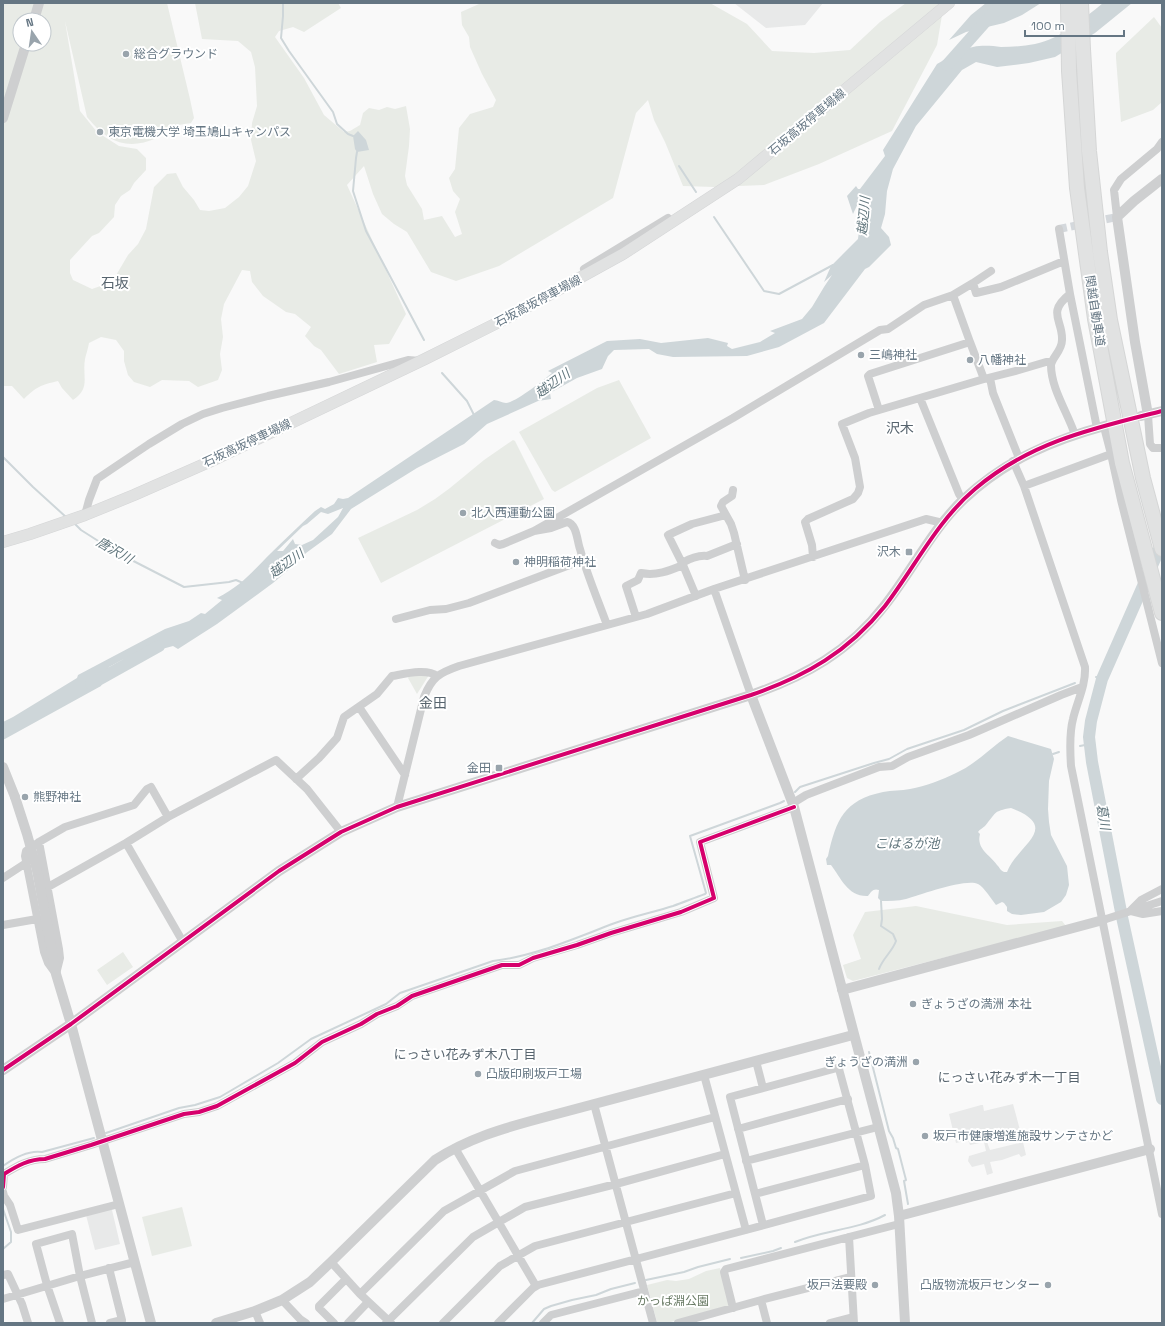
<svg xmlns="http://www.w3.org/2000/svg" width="1165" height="1326" font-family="'Space Grotesk','Noto Sans JP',sans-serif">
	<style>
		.built { fill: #e8e9e9 }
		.green { fill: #e8ebe6; fill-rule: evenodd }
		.water { fill: #ced6d9; fill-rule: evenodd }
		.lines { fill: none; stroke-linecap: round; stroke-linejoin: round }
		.stream { stroke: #ced6d9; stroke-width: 2 }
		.river { stroke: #ced6d9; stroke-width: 12 }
		.minor-tunnel { stroke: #d4d8dc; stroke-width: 8; stroke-dasharray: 8 4; stroke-linecap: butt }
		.secondary-casing { stroke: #d5d6d7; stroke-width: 12 }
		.motorway-casing { stroke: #d5d6d6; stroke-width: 16 }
		.minor { stroke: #cecfd0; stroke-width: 8 }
		.tertiary { stroke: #cecfd0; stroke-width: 10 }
		.secondary { stroke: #e1e2e2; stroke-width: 11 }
		.motorway { stroke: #e1e2e2; stroke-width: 14 }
		.tertiary-bridge { stroke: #cecfd0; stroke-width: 10 }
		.cycleway-casing { stroke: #fff; stroke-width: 6 }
		.cycleway { stroke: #d6006c; stroke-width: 4 }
		.poi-dot { fill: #99a4ac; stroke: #fff; stroke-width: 1.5 }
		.labels { text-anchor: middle; stroke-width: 4; stroke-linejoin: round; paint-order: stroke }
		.poi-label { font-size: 12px; fill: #657683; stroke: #fff; text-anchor: start }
		.street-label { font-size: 12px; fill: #657683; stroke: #fff }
		.park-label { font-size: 12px; fill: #687a64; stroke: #fff }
		.water-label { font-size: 13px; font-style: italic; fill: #60757c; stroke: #fff }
		.neighbourhood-label { font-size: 13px; fill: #57646e; stroke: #fff }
		.quarter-label { font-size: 14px; fill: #57646e; stroke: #fff }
	</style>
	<rect width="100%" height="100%" fill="#f9f9f9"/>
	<!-- built -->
	<path class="built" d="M734,3h89l-18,22 -39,3z
		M1013,1104l7,26 -30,8v2l-3,2 3,8 33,-8 3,13 -5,2 -2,-3 -17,6 -12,2 3,11 -6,2 -3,-11 -12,3 -4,-6 1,-5 17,-5 -2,-9 -14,3 -2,-5 -12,3 -7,-29 32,-9h2l1,6z
		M109,1209l3,1 8,34 -25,6 -9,-35z"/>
	<!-- green -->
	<path class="green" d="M3,3h164l23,96 4,19 -3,5c-6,1 -16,2 -21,5 -5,3 -7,7 -13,10 -30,13 -50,4 -70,-21l-22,-96 15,90 17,21 22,14 18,3 9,9v12l-12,13 -4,7 -9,6 -6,9 -1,12 -15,16 -7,3 -22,24v13l3,7 19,9 14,-5 9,-7 13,-22 10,-11 8,-15 8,-42 13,-13 9,-1 7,14 11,13 6,10 9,1 16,-3 14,-11 9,-11 8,-25 -5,-21 1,-17 5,-17 -2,-39 -4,-15 -13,-11 -36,-2 -7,-36h143l3,5 -37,24 -11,-5 -14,4 -4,6 29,41 20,37 20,17 6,-1 10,-6 3,-12 6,-5 10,2 8,-3 8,2 11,-3 4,23 -1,17 -4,30 2,9 15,24 2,11 18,-4 13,21 7,-3 -7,-22 5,-13 -7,-8 -4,-13 6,-9 4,-41 11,-14 23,-7 3,-7 -14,-26 -12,-27 -1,-10 -7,-12 -1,-13 18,-8 8,-1h223l37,21 25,27 42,2 36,-3 30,-28 26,-19h38l-7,42 -45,86 -73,33 -55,21 -50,2 -31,-1 -18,-44 -11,-22 -6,-20 -12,13 -23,85 -114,68 -43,15 -25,-9 -24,-40 -13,-8 -12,-10 -9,-20 -9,-28 -17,19 59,129 -17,30 -15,1 3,17 -38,12 -18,-24 -7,-4 -9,-10 6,-9 -16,-13 -9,-2 -23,-16 -11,-14 -2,-11 -8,-1 -18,34 -3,15 2,18 -3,17 2,16 -4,10 -20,7 -9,-6 -27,-1 -12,7 -16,-5 -6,-7 -4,-14v-10l-8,-11 -15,-3 -12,6c-1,6 -3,11 -4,16 -3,18 6,29 -12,41l-11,-12 -4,-7c-17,4 -22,6 -34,18l-12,-13h-9zM20,20h24v24h-24z
		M1154,17l8,11v74l-9,8 -32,12 -5,-64v-5z
		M619,380l32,58 -96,54 -3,-2 -33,-58 78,-44z
		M513,440l2,1 29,58 -163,84 -23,-45 59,-28 18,-11 15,-11 34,-28z
		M429,675l-12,19 -9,-16 1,-2z
		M916,906l91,19 55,-4 4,5 -213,55 -6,-3 -4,-13 18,-6 -8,-24 12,-23z
		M123,952l10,15 -26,18 -10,-15z
		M182,1207l10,39 -40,10 -10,-39z
		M720,1268l9,36 -1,3 -61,16 -10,-1 -10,-37 20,-5 9,1 13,-2 17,-8z"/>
	<!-- water -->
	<path class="water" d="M986,3h55l-19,12 -18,8 -38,9 -17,8 22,-25z
		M1103,3h29l-37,30 -40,24 -26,6 -32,4 -21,-5 -14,8 -46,56 -23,43 -6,22 -2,23 -4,14 8,9 2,8 -22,22 -4,2 -41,54 -45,24 -32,9 -74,1 -16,-3 -8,-5 -35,1 -6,6 -6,13 -25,9 -27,15 1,6 -13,2 -51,23 -23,20 -47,24 -66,41 -19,25 -26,19 -14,14 -19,16 -56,41 -39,25 -5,-3 -51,14 -13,7 -8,19 -98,54v-18l10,-5 64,-39 1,-3 87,-46 24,-8 12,-8 4,1 17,-14 -5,-2c24,-12 35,-26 53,-44 15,-15 30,-29 45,-43l6,-4 4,2 9,-5 4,-6 5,1 5,-1 146,-98c4,0 8,3 12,3 9,0 39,-24 46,-30l-4,-2 59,-30 33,-2 21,4 47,-5 20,5 -1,3 5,3 28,-7 15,-9 -5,-2 32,-12 10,-12 12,-20 8,-12 -8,7 7,-16 27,-27 2,-18v-22l-7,15 -6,-18 9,-10 2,3h2l25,-33 -2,-6 54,-86c10,-6 25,-15 36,-17 10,-2 19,-1 28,0 11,0 23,-1 34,-3 27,-6 47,-24 68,-41zM343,508l-5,9 -25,23 -11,5 -7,-1 -2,-5 -10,12h-6l26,-25 4,-2 14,-12 7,2z
		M358,131l8,9 3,10 -12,2 -2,-3 -2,-13z
		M1008,736l43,13 3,10 -5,22 -1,28 1,13 2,13 16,31 2,19 -3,10 -5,7 -17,10 -23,3 -9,-1 -5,-3v-4l-3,-4 -2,-1 -6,3c-4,-5 -12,-18 -18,-21 -12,-6 -58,11 -72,15 -8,2 -17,2 -25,2l-3,-3 1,-8c-6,-2 -8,2 -11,6 -20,1 -27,-18 -37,-31h-4l-1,-6 2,-3c8,-36 16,-56 55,-64 9,-2 18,-1 27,-3 16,-3 32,-9 46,-16 20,-9 34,-25 52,-37zM1011,808c52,20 6,37 -4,64h-3c-4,-2 -4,-4 -7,-7 -7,-10 -21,-16 -17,-31l-2,-2c2,-3 5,-4 7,-6 11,-13 8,-15 26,-18z"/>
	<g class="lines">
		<!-- stream -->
		<path class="stream" d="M283,3v13l-2,22 8,13 44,61 4,12 11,10 5,2
			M357,152l-1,6 -3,33 13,40 58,109
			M679,166l17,26
			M714,217l50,74 15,3 54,-29
			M442,373l25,28 7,14
			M3,457l30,30 33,30
			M74,523l7,7 33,21 70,36 45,-5 7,-2 7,3
			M1096,677l6,2
			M1080,746l10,-2
			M1053,754l6,-2
			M795,792l5,-5 74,-24 15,-4 18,-10 57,-19 39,-19 72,-28
			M879,969c4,-11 13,-17 17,-28l-3,-7 -12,-8 1,-7 -1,-18
			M869,1052l20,79 4,7 3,10 2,1 8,31 -2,1 4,23
			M106,1133l73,-25 16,-3 25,-8 58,-34 33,-24 75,-35 14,-11 93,-32c43,-5 82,-23 122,-38 19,-7 39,-11 58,-17 11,-4 21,-8 32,-12l1,-1 -16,-57 90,-33 4,-2
			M3,1166c11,-8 26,-16 39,-14l52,-14
			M3,1209l8,23v10l-8,7
			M795,1242c29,-12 62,-12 90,-27
			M741,1258l32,-7 8,-3
			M646,1280l38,-8 14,-5 32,-8
			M532,1323l12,-14 7,-3 21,-6 24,-5 15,-6 24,-6"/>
		<!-- river -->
		<path class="river" d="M947,65l55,-62
			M1162,543l-60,136 -11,42 -2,16 3,25 30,155 40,182
			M91,684l68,-38"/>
		<!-- minor-tunnel -->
		<path class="minor-tunnel" d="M1059,229l58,-12"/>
		<!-- secondary casing -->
		<g class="secondary-casing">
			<path id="secondary" d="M3,542l27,-8 55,-19 49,-20 75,-33 216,-103 82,-41 116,-64 115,-75 211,-176"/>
		</g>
		<!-- motorway casing -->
		<g class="motorway-casing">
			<path id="motorway" d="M1068,3l1,68 8,117 18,131 27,144 40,150
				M1081,3l2,46 6,102 11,101 10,68 33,158 19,71"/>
		</g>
		<!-- minor -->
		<path class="minor" d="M1117,217l-3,-27 7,-11 36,-30 5,-7
			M1059,229l11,65c-24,19 -7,26 -8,46 0,11 -10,17 -11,25 0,24 17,48 24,70
			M584,269l84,-51
			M973,283l18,-12
			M1070,294l27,134
			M970,342l-17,-47 20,-12 3,10 25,-6 63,-26
			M990,378l3,15 26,65
			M920,398l39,96 4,6
			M879,410l-11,-34 2,-2 100,-32 14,37
			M1148,415l2,29 3,4h9
			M1111,454l10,46 41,163
			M1013,461l11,25 61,181c1,18 -8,35 -12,52 -4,15 -3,32 -2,47l91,448
			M1024,486l87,-32 -7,-27
			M733,490l-1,6 -9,6 -2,4 10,18 3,9 11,47
			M85,515l4,-15 8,-21 52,-35 33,-20 21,-10 19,-6 46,-12 61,-14 79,-22 12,1
			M534,531l199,-113 147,-88 8,-1 36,-24 29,-10
			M495,543l4,2 4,-1 31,-13 17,-3 16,-6c10,2 10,19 13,27 7,26 18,51 27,76
			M813,557l-1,-12 -7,-23 3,-3 45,-20 5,-6 2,-6 -5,-29 -13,-34 27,-11 115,-34 35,-9 27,-8h5
			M682,563c7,-4 16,-8 25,-7l30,-12
			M714,589l37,106
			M696,596l-13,-31 -15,-30 24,-11 34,-9
			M636,617l-10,-31 12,-6 3,-7c15,3 28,-2 42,-8
			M396,619l34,-9 16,-1 23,-6 114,-43
			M359,707l46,68
			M296,779l23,-21 18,-20 7,-21 33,-23 15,-18c12,-2 35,-8 45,0
			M793,803l13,-8 73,-28 13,-1 16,-9 61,-22 92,-40 21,-8
			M397,807l27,-110c8,-20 15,-24 35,-31l188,-52 67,-25 212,-70 17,4
			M39,842l20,107 1,9 -4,16 -8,-11 -4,-11 -19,-96 1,-5 13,-9 26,-15 69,-22 13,-16 4,-2 17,30
			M126,843l57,99
			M3,878l23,-15
			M48,887l78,-44 42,-26 108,-57 31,29 34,43
			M1131,910l10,-10 21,-11
			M1131,911l12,3 19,-3
			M1103,920l59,-19
			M3,925l34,-6
			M756,1061l7,27
			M594,1104l59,219
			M738,1129l110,-30
			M455,1148l81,138
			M746,1161l132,-34
			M3,1187l1,-13c13,-8 25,-15 41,-15l46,-14 93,-31 15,-2 18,-6 78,-43 27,-21 39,-18 16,-10 20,-8 15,-10 90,-31h17l14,-7 44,-13 34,-12 70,-21 33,-14 -14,-56 94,-35
			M3,1192l1,4 6,9 8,25 101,-26
			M755,1194l110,-29
			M746,1230l125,-34 -6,-31 -26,-96 -2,-1 -107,29 33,128
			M849,1237l5,86
			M331,1262l29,32 31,29
			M109,1268l13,52 -12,3
			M3,1275l5,-1 14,30 6,19
			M360,1294l84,-83 71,-40 200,-54
			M3,1299l77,-23 55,-14
			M282,1300l18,19 6,4
			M761,1300l6,23
			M733,1308l-9,-36 2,-3 173,-45
			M255,1311l5,12
			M60,1323l-13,-38 -11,-41 36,-10 8,42 12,47
			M334,1323l-15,-15v-2l27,-27
			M348,1323l20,-21
			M386,1323l87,-86 52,-30 91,-23 109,-30
			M443,1323l57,-57 35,-20 201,-53
			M498,1323l35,-35 5,-3 208,-55 -42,-155
			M543,1323l8,-8 93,-24
			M678,1323l83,-23 90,-23
			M830,1323l23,-6"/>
		<!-- tertiary -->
		<path class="tertiary" d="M34,20l5,-17
			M3,118l23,-74
			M1148,415l-13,-73 -18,-125 17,-16 28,-22
			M1141,416l21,-5
			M751,695l43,112 102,386 3,23 6,107
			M3,767l12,30
			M37,870l19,104 15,50 80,299
			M842,990l261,-70
			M3,1070l68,-46 208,-153 62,-39 56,-25 354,-112c54,-19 98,-43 134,-90 27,-34 47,-76 79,-106 43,-40 89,-59 144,-74
			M899,1216l251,-67
			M216,1323l39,-12 27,-11 28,-18 21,-20 104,-102c32,-21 66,-31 103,-41l315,-84"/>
		<!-- secondary -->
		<use href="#secondary" class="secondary"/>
		<!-- motorway -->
		<use href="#motorway" class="motorway"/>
		<!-- tertiary-bridge -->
		<path class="tertiary-bridge" d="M15,797l12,37 10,36"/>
		<!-- cycleway casing -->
		<g class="cycleway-casing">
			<path id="cycleway" d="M3,1070l68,-46 208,-153 62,-39 56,-25 354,-112c55,-19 97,-43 134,-89 30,-39 52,-85 90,-117 55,-47 119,-61 187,-78
				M3,1187l1,-13c13,-8 25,-15 41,-15l46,-14 93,-31 15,-2 18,-6 78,-43 27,-21 39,-18 16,-10 20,-8 15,-10 90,-31h17l14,-7 44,-13 34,-12 70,-21 33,-14 -14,-56 94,-35"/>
		</g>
		<!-- cycleway -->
		<use href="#cycleway" class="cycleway"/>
	</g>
	<!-- markers -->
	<g class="poi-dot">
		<circle cx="126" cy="54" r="4"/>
		<circle cx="100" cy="132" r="4"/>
		<circle cx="861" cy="355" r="4"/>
		<circle cx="970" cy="360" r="4"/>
		<circle cx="463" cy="513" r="4"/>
		<rect x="905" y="548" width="8" height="8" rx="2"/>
		<circle cx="516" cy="562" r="4"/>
		<rect x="495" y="764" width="8" height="8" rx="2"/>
		<circle cx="25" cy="797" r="4"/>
		<circle cx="913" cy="1004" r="4"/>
		<circle cx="916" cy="1062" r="4"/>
		<circle cx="478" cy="1074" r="4"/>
		<circle cx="925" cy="1136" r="4"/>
		<circle cx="875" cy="1285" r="4"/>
		<circle cx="1048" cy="1285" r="4"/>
	</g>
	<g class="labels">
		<!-- poi labels -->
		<g class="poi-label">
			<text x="134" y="58">総合グラウンド</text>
			<text x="108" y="136">東京電機大学 埼玉鳩山キャンパス</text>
			<text x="869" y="359">三嶋神社</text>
			<text x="978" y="364">八幡神社</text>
			<text x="471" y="517">北入西運動公園</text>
			<text x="901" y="556" text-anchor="end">沢木</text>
			<text x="524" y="566">神明稲荷神社</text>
			<text x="491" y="772" text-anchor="end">金田</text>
			<text x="33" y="801">熊野神社</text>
			<text x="921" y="1008">ぎょうざの満洲 本社</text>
			<text x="908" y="1066" text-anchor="end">ぎょうざの満洲</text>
			<text x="486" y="1078">凸版印刷坂戸工場</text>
			<text x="933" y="1140">坂戸市健康増進施設サンテさかど</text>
			<text x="867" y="1289" text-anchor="end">坂戸法要殿</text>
			<text x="1040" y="1289" text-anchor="end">凸版物流坂戸センター</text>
		</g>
		<!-- street labels -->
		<g class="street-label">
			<text transform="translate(807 122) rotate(-40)" y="4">石坂高坂停車場線</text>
			<text transform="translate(538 301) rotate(-28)" y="4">石坂高坂停車場線</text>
			<text transform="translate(1095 311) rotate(81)" y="4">関越自動車道</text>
			<text transform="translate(247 443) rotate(-25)" y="4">石坂高坂停車場線</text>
		</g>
		<!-- park labels -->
		<g class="park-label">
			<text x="673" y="1305">かっぱ淵公園</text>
		</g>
		<!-- water labels -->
		<g class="water-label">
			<text transform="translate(863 216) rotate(-85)" y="5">越辺川</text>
			<text transform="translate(552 383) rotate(-35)" y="5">越辺川</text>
			<text transform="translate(115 550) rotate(30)" y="5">唐沢川</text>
			<text transform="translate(286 563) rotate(-35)" y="5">越辺川</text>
			<text transform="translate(1104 817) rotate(80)" y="5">葛川</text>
			<text x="907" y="848">こはるが池</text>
		</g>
		<!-- neighbourhood labels -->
		<g class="neighbourhood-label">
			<text x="465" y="1059">にっさい花みず木八丁目</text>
			<text x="1009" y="1082">にっさい花みず木一丁目</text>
		</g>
		<!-- quarter labels -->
		<g class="quarter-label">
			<text x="115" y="288">石坂</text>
			<text x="900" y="433">沢木</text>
			<text x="433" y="708">金田</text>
		</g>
	</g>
	<!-- border -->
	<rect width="1165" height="1326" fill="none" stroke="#657683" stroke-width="8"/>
	<!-- north arrow -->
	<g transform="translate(32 32) rotate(347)"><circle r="19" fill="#ffffff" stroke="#c1c8cd"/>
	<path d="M0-3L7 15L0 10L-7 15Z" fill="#99a4ac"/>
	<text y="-6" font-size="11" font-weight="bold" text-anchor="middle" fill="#657683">N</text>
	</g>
	<!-- scale -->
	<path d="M1025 30v6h99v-6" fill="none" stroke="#657683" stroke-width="2"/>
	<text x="1031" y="30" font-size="12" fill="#657683" stroke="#ffffff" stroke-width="3" paint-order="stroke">100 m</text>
</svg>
